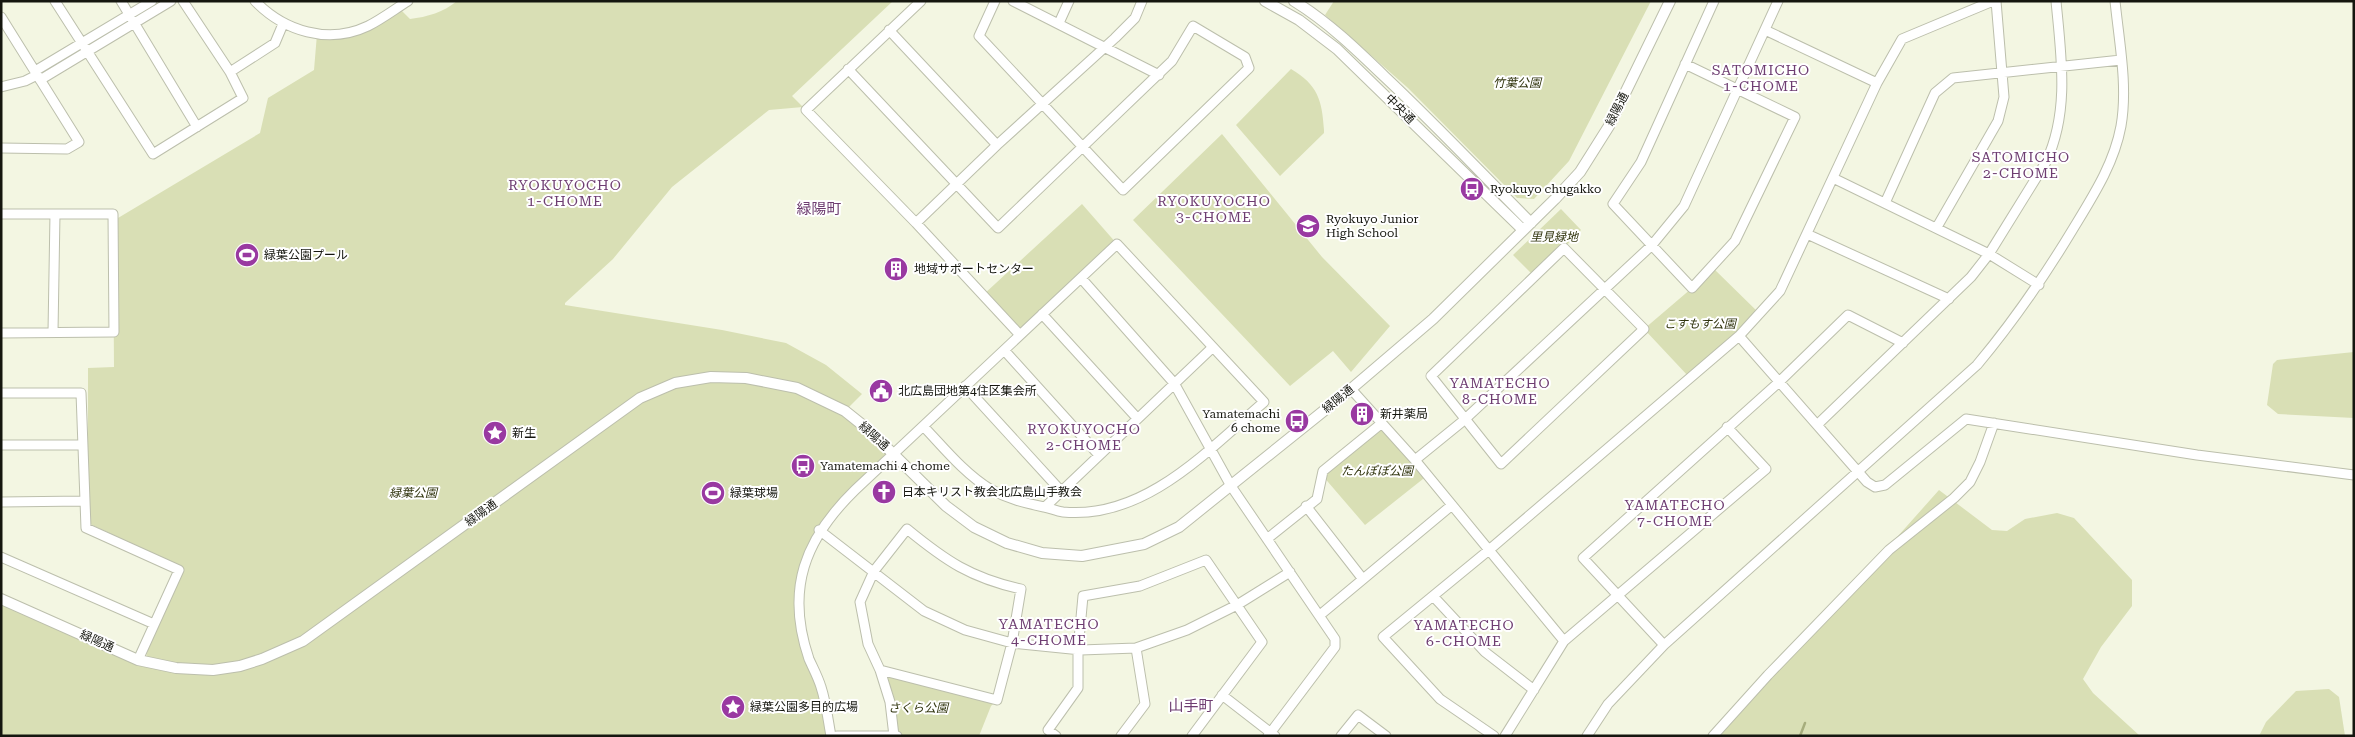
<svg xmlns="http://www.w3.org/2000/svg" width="2355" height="737" font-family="'Roboto Serif','Noto Sans JP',serif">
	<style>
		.green { fill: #d9dfb5 }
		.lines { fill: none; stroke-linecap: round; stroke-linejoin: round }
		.stream { stroke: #a6ad7c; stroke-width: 2.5 }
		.minor-casing { stroke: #bcbfac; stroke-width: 11 }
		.tertiary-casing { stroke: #bcbfac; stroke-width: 12 }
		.minor { stroke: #fff; stroke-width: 9 }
		.tertiary { stroke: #fff; stroke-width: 10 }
		.labels { text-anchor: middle; stroke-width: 4; stroke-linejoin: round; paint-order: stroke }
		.park-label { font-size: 12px; font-style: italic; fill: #31350e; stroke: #fff }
		.street-label { font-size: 12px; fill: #15160f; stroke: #fff }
		.poi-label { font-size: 12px; fill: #15160f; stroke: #fff; text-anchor: start }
		.neighbourhood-label { font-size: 14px; letter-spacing: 1px; fill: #6e3d71; stroke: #fff }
		.quarter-label { font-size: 15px; fill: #6e3d71; stroke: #fff }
	</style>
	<rect width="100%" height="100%" fill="#f3f6e2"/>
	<!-- green -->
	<path class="green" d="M457,1h436l-101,95 11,11 -34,3 -97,77 -59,72 -48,44v2l157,25 64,13 40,22 36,29 -17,17 48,43 -55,53 -32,52 -4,64 29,113h-830v-137l144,63 4,-17 34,-77 -95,-45v-155l26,-1 -1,-146 147,-88 8,-35 46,-28 3,-36 33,-2 48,-25 12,12c17,-2 34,-7 47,-18z
		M1334,1h317l-82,160 -35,38 -17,-1 -109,-110 -83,-73z
		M1291,69c27,16 31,31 33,61v3l-44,43 -44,-51z
		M1222,134l100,123 68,69 -39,46 -18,-21 -43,35 -157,-166z
		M1082,204l35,40 -97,91 -37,-40z
		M1561,209l20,21 -17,18 -31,27 -20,-20z
		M1712,267l49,48 -72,62 -45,-48 48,-41z
		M2354,352v66l-76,-4 -11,-9 6,-41 4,-4z
		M1382,423l46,52 -63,50 -43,-50z
		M1939,490l53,40 15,1 18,-12 32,-6 17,5 58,62v26l-31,41 -18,32 10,14 47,43h-420z
		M886,671l111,29 -6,6 -12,30 -85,-1z
		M2329,689l10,8 6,39h-86l7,-14 30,-31z"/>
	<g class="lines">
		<!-- stream -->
		<path class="stream" d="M1800,736l5,-13"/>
		<!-- minor casing -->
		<g class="minor-casing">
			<path id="minor" d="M55,1l98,153 90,-56 -13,-26 -47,-71
				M121,1l76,126
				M255,1c29,30 73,44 113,25 14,-7 27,-17 40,-25
				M921,1l-115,109 110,113 104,112
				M1013,1l146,74
				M1,17l78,125 -12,7 -66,-1
				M1059,23l10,-22
				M889,30l108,115
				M1765,30l112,53
				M1685,64l110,53 -60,124 -43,47 -79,-84 28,-42 73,-161
				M848,69l150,159 174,-167 21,-35 52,31 4,11 -126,122c-48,-51 -96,-103 -144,-154l16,-35
				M35,71l117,-70
				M230,72l45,-29 8,-19
				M40,80l131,-79
				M1,87l24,-6 12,-6
				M1833,178l156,76 50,31
				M1885,203l50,-110 18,-15 168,-18
				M1,214h112l1,118 -113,1
				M916,223l81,-78 118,-107 20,-20 7,-17
				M1937,227l61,-106 6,-24 -8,-96
				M1807,234l142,65
				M1564,248l80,81 -143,135 -70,-88z
				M1081,278l93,105 57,103 104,153v8l-67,89
				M1042,314l95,104
				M53,332l2,-118
				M1739,336l41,-45 97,-208 25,-44 91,-38
				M1004,350l94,104
				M965,386l96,105
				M1351,389l64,71 74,90 250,-214 128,146 8,5 10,-2 81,-66 231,36 157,20
				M1,393h80l5,135 93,42 -41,90
				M1817,425l154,-148 18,-23 57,-92c24,-51 15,-107 10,-161
				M1,445h82
				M1415,460l48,-39 189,-176 32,-39 94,-205
				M1,502l83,-1
				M1306,506l56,72
				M1045,507l168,-160
				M819,530l105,81 41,19 47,13 69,7 55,-2 51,-18 50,-25 53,-33
				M1267,539l50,-40 6,-28 59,-48
				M1,557l153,67
				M1433,596l52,56 49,38
				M1320,615l132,-110
				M1664,645l-81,-87 196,-176 69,-67 55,28
				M880,670l117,30 15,-57 9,-54c-50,-11 -75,-28 -114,-60l-33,42 -14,31 8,42 12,26 10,32 4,34
				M1222,695l53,41
				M831,736c-3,-16 -5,-34 -10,-49 -3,-10 -8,-19 -12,-28 -24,-70 -4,-120 46,-169l262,-246 147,158c-57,49 -120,118 -201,110 -7,-1 -13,-4 -19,-5 -19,-4 -36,-8 -54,-18 -25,-15 -46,-41 -66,-62
				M837,736h60
				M1056,736l-8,-6 30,-42v-38l5,-54 57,-10 66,-26 56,82 -70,94
				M1121,736l24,-32 -9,-56
				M1341,736l17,-21 28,21
				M1494,736l-54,-37 -57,-62 106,-87 75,91
				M1505,736l59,-95 202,-172 -39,-42
				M1587,736l21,-32 56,-59 313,-280c36,-43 67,-88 96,-136 20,-33 41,-65 48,-103 7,-40 -2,-85 -6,-125
				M1713,736l55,-61 121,-125 65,-52 16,-16 10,-20 14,-39"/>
		</g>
		<!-- tertiary casing -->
		<g class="tertiary-casing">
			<path id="tertiary" d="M1265,1l34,19 38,29 186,181
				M1294,1c34,21 62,48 91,76 50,47 97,97 146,146
				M1,599l137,61 38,8 37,2 27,-4 22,-7 41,-18 337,-243 35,-15 36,-6 35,1 51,10 48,23 25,20 76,75 28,21 33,16 35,10 40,3 62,-12 35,-17 172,-138 82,-70 122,-120 25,-27 29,-46 61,-125"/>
		</g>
		<!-- minor -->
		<use href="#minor" class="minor"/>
		<!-- tertiary -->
		<use href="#tertiary" class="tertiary"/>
	</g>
	<!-- icons -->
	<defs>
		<g id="bus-disc" transform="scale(1.25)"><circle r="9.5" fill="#9939a1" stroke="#fff"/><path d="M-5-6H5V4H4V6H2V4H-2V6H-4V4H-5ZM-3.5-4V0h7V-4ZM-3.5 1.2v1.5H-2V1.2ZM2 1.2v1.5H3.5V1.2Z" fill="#fff"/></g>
		<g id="school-disc" transform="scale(1.25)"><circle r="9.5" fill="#9939a1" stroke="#fff"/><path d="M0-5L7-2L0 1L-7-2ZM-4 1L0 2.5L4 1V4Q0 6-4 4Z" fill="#fff"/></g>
		<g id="stadium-disc" transform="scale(1.25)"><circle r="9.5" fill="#9939a1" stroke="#fff"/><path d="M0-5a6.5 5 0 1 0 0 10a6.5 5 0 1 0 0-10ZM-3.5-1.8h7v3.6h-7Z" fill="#fff"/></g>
		<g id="building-disc" transform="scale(1.25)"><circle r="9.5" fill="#9939a1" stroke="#fff"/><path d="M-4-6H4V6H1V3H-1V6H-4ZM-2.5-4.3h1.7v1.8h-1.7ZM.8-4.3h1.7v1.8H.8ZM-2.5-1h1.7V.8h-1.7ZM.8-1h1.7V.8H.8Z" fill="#fff"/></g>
		<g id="civic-disc" transform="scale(1.25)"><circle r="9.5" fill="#9939a1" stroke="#fff"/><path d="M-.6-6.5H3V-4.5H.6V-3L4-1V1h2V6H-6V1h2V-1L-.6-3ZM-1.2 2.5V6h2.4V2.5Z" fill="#fff"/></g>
		<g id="sight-disc" transform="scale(1.25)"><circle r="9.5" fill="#9939a1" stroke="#fff"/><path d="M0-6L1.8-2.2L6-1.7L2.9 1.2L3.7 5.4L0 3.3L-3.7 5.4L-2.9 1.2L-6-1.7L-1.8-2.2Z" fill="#fff"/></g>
		<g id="church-disc" transform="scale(1.25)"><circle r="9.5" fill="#9939a1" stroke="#fff"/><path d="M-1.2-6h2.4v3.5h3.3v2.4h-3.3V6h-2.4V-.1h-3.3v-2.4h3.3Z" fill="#fff"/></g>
	</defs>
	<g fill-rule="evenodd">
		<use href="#bus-disc" x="1472" y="189"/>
		<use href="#school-disc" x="1308" y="226"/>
		<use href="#stadium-disc" x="247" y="255"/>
		<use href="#building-disc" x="896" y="269"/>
		<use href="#civic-disc" x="881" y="391"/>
		<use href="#building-disc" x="1362" y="414"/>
		<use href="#bus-disc" x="1297" y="421"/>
		<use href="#sight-disc" x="495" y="433"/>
		<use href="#bus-disc" x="803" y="466"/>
		<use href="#church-disc" x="884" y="492"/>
		<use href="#stadium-disc" x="713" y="493"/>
		<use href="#sight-disc" x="733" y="707"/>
	</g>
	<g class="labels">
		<!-- park labels -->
		<g class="park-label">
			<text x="1517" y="87">竹葉公園</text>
			<text x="1554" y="241">里見緑地</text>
			<text x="1700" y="328">こすもす公園</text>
			<text x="1377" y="475">たんぽぽ公園</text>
			<text x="413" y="497">緑葉公園</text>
			<text x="918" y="712">さくら公園</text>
		</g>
		<!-- street labels -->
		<g class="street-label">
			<text transform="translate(1400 109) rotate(45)" y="4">中央通</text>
			<text transform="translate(1617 109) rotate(-63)" y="4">緑陽通</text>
			<text transform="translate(1338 399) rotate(-39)" y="4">緑陽通</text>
			<text transform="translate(874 436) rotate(42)" y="4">緑陽通</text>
			<text transform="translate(481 513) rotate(-36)" y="4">緑陽通</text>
			<text transform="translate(97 641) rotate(24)" y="4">緑陽通</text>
		</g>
		<!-- poi labels -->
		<g class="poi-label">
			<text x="1490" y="193">Ryokuyo chugakko</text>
			<text x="1326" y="223">Ryokuyo Junior<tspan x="1326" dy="14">High School</tspan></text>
			<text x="264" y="259">緑葉公園プール</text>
			<text x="914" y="273">地域サポートセンター</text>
			<text x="898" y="395">北広島団地第4住区集会所</text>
			<text x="1280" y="418" text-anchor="end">Yamatemachi<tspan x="1280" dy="14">6 chome</tspan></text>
			<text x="1380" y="418">新井薬局</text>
			<text x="512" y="437">新生</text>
			<text x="820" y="470">Yamatemachi 4 chome</text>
			<text x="902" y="496">日本キリスト教会北広島山手教会</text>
			<text x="730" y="497">緑葉球場</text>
			<text x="750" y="711">緑葉公園多目的広場</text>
		</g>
		<!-- neighbourhood labels -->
		<g class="neighbourhood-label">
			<text x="1761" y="75">SATOMICHO<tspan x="1761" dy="16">1-CHOME</tspan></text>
			<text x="2021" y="162">SATOMICHO<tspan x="2021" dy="16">2-CHOME</tspan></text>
			<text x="565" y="190">RYOKUYOCHO<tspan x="565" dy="16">1-CHOME</tspan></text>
			<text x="1214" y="206">RYOKUYOCHO<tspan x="1214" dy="16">3-CHOME</tspan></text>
			<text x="1500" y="388">YAMATECHO<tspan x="1500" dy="16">8-CHOME</tspan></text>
			<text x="1084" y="434">RYOKUYOCHO<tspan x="1084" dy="16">2-CHOME</tspan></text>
			<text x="1675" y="510">YAMATECHO<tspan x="1675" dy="16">7-CHOME</tspan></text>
			<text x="1049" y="629">YAMATECHO<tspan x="1049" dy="16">4-CHOME</tspan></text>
			<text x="1464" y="630">YAMATECHO<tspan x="1464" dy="16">6-CHOME</tspan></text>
		</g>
		<!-- quarter labels -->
		<g class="quarter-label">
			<text x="819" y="214">緑陽町</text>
			<text x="1191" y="711">山手町</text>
		</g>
	</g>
	<!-- border -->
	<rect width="2355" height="737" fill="none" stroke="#15160f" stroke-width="5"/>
</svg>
